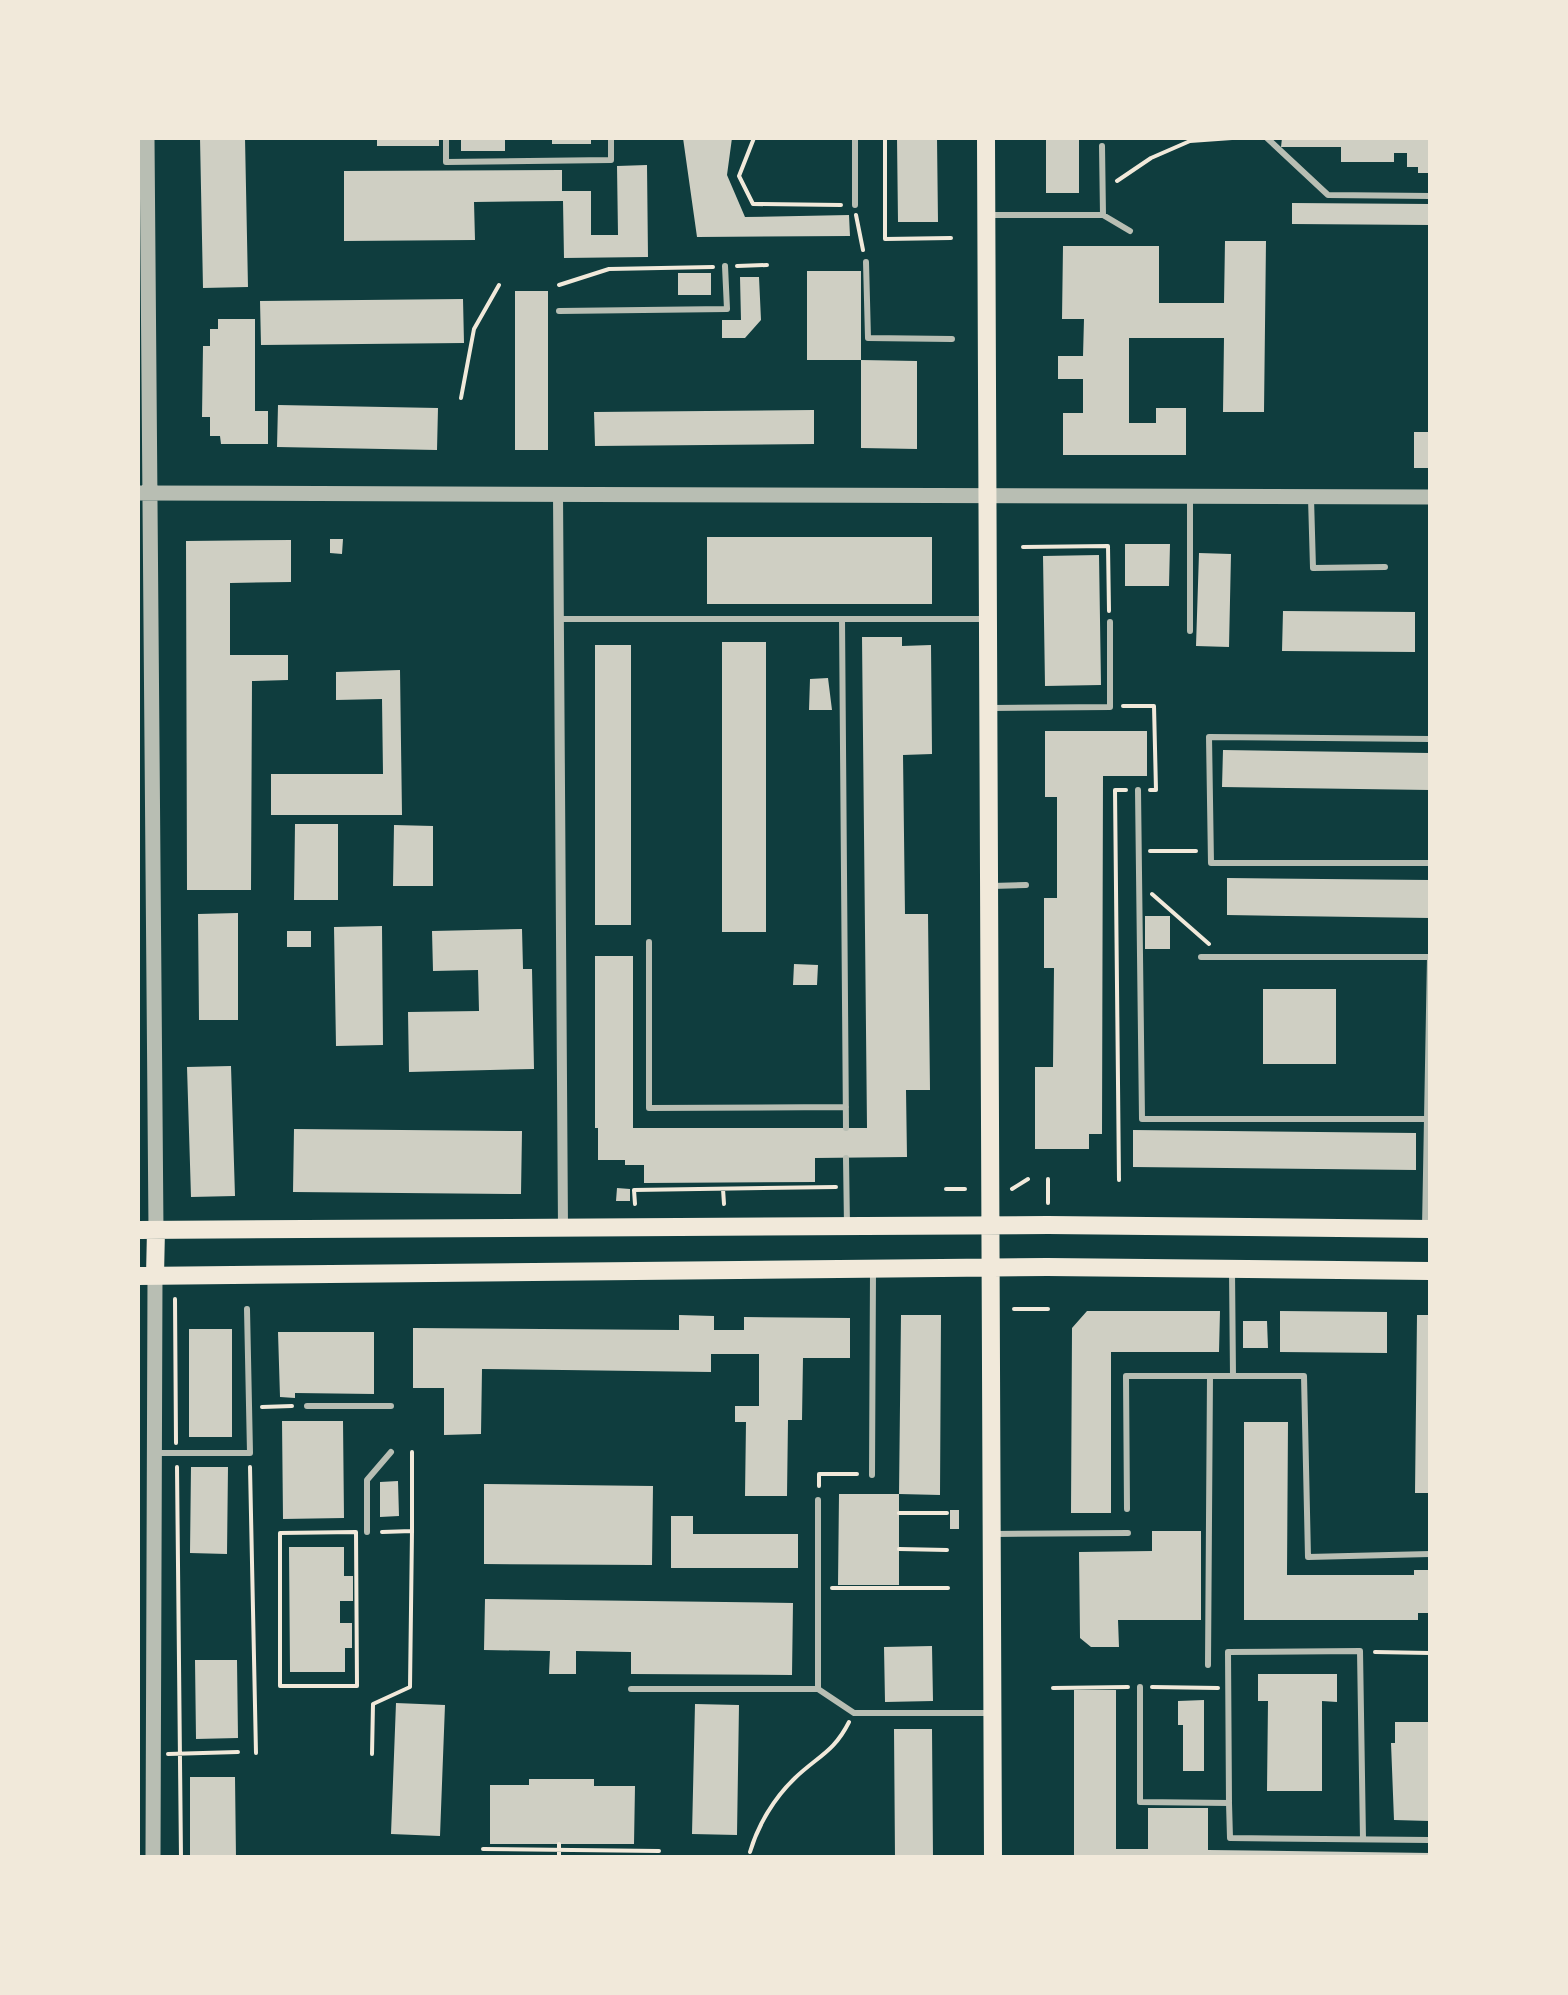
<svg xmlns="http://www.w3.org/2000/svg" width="1568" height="1995" font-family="'Fira Sans Condensed',sans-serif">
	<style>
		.building { fill: #cfcfc3 }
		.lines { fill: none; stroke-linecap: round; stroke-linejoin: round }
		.path { stroke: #f1e9da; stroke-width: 4 }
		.service { stroke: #b8beb3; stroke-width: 6 }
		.minor { stroke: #b8beb3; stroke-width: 10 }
		.tertiary { stroke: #b8beb3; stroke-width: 15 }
		.primary { stroke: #f1e9da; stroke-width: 18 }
	</style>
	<rect width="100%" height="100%" fill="#0f3d3e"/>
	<!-- building -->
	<path class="building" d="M200,138h45l3,149 -45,1z
		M377,138h62v8h-62z
		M461,138h44v13h-44z
		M552,138h39v6h-39z
		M683,138h49l-5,37 18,42 104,-2 1,21 -153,1z
		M897,138h40l1,84h-40z
		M1046,138h33v55h-33z
		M1282,138h148v35h-12v-6h-11v-14h-13v9h-53v-15h-60z
		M647,165l1,92 -84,1 -1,-57 -89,1 1,38 -131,1v-70l218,-1v21h29v44h27l-1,-69z
		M1292,203l138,1v21l-138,-1z
		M1225,241h41l-2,171h-41l1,-74h-95v85h27v-15h30v47h-123v-42h20v-34h-25v-23h25l1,-37h-22l1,-73h96v57h65z
		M807,271h54v89l56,1v88l-56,-1v-88h-54z
		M678,273h33v22h-33z
		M740,277h19l2,43 -16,18h-23v-18h19z
		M515,291h33v159h-33z
		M463,299l1,44 -203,2 -1,-44z
		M218,319h37v92h13v33h-47l-1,-8h-10v-19h-8l1,-71h7v-17h8z
		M278,405l160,3 -1,42 -160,-3z
		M814,410v34l-219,2 -1,-34z
		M1414,432h16v36h-16z
		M707,537h225v67h-225z
		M330,539h13l-1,15 -12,-1z
		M291,540v42l-61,1v72h58v25l-36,1 -1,209h-64l-1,-349z
		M1125,544h45l-1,42h-44z
		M1199,553l32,1 -2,93 -33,-1z
		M1099,555l2,130 -56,1 -2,-130z
		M1283,611l132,1v40l-133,-1z
		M862,637h40v9l29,-1 1,109 -29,1 2,159h23l2,176h-24l1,67 -92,1v24l-171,1v-18h-19v-5h-27v-32h-3v-172h38v172h234z
		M722,642h44v290h-44z
		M595,645h36v280h-36z
		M400,670l2,145h-131v-41h112l-1,-75 -46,1v-28z
		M828,678l4,32h-23l1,-31z
		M1045,731h102v45h-44l-1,358h-13v15h-54v-82h18l1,-99h-10v-70h13v-101h-12z
		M1223,750l207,3v37l-208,-3z
		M295,824h43v76h-44z
		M394,825l39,1v60h-40z
		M1227,878l203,2v38l-203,-3z
		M238,913v107h-39l-1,-106z
		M1145,916h25v33h-25z
		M382,926l1,119 -47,1 -2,-119z
		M522,929l1,40h9l2,100 -125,3 -1,-60 71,-1 -1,-41 -45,1 -1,-40z
		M287,931h24v16h-24z
		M794,964l24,1 -1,20h-24z
		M1263,989h73v75h-73z
		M231,1066l4,130 -44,1 -4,-130z
		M294,1129l228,2 -1,63 -228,-2z
		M1133,1130l283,3v37l-283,-3z
		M617,1188l13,1v12h-14z
		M1087,1311h133l-1,41h-108v161h-40l1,-185z
		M1280,1311l107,1v41l-107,-1z
		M679,1315l35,1v14h30v-13l106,1v40h-47l-1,62h-14l-1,76h-42l1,-74h-11v-16h24v-52h-48v18l-229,-3 -1,65 -37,1v-47h-31v-60l266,2z
		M901,1315h40l-1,180 -41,-1z
		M1417,1315h13v178h-15z
		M1243,1321h24l1,27h-25z
		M189,1329h43v108h-43z
		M278,1332h96v62l-79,-1v5l-15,-1z
		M282,1421h61l1,97 -61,1z
		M1244,1422h44l-1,153h127v-5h16v43h-12v7h-174z
		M191,1467h37l-1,87 -37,-1z
		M398,1481l1,35 -19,1v-35z
		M484,1484l169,2 -1,79 -168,-1z
		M839,1494h60v91h-61z
		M950,1510h9v19h-9z
		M671,1516h22v18h105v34h-127z
		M1152,1531h49v89h-83l1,27h-28l-11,-9 -1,-86 73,-1z
		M289,1547h55v29h9v25h-13v22h12v25h-7v24h-55z
		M485,1599l308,4 -1,72 -161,-1v-22l-55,-1v23h-27l1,-23 -66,-1z
		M932,1646l1,55 -48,1 -1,-55z
		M195,1660h42l1,78 -42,1z
		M1258,1674h79v28l-15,-1v90h-55l1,-90h-10z
		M1074,1690h42v159h32v-41h60v42l222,3v5h-356z
		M1204,1700v71h-21v-46h-5v-24z
		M396,1703l49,2 -5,131 -49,-2z
		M695,1704l44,1 -2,130 -45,-1z
		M1395,1722h35v99l-36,-1 -3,-77h4z
		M894,1729h38l1,129h-38z
		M190,1777h45l1,81h-46z
		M529,1779h65v7h41l-1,58h-144v-59h39z"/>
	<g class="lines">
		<!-- path -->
		<path class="path" d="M754,138l-15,38 14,28 88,1
			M885,138v101l66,-1
			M1117,181l34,-23 39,-17 42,-3
			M856,215l7,35
			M737,266l30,-1
			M559,285l50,-16 104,-2
			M461,398l13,-69 25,-44
			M1023,547l85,-1 1,65
			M1123,706h31l2,84h-6
			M1150,851h46
			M1152,894l57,50
			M1048,1179v24
			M1119,1180l-4,-390h11
			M723,1189l1,15
			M946,1189h19
			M1012,1189l16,-10
			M635,1204l-1,-14 202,-3
			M175,1299l1,144
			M1014,1309h34
			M262,1407l30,-1
			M177,1467l4,391
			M250,1467l6,286
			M819,1486v-12h38
			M899,1513h48
			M356,1532l1,154h-77v-153z
			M382,1532l30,-1v-79
			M899,1549l48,1
			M832,1588h116
			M1375,1652l55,1
			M1152,1687l66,1
			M1053,1688l75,-1
			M168,1754l70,-2
			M372,1754l1,-50 37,-17 2,-156
			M559,1844v14
			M483,1849l176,2
			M750,1852c8,-27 24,-54 45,-74 23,-22 39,-26 54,-56"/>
		<!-- service -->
		<path class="service" d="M446,138v24l165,-2v-22
			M1267,138l61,57 102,1
			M1102,146l1,69
			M855,205v-67
			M988,215h115l27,16
			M866,262l2,76 84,1
			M559,311l168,-2 -2,-43
			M1190,498v133
			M1311,498l2,70 72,-1
			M559,619h424
			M842,619l4,509
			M991,708l119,-1v-85
			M1430,739l-221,-2 2,126h219
			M1138,790l4,329h288
			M992,886l34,-1
			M649,942v166l197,-1
			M1201,957h229l-5,270
			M846,1158l1,68
			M1233,1376h71l4,181 122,-3
			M307,1406h84
			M155,1453h95l-3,-144
			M872,1475l1,-204
			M818,1500v189l36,24h136
			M1127,1509l-1,-133h107l-1,-105
			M367,1532v-52l24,-28
			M994,1534l134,-1
			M1208,1665l2,-289
			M1140,1687v115l89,1 1,35 200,2
			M631,1689h187
			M1229,1803l-1,-151 132,-1 3,188"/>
		<!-- minor -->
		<path class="minor" d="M558,494l5,734"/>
		<!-- tertiary -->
		<path class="tertiary" d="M147,138l9,1092
			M138,493l1292,4
			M153,1858l2,-582"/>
		<!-- primary -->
		<path class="primary" d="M986,138l7,1720
			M138,1230l910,-5 382,4
			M138,1276l909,-9 383,4
			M155,1276l1,-46"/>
	</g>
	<!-- border -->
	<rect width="1568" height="1995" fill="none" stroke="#f1e9da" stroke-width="280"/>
</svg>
